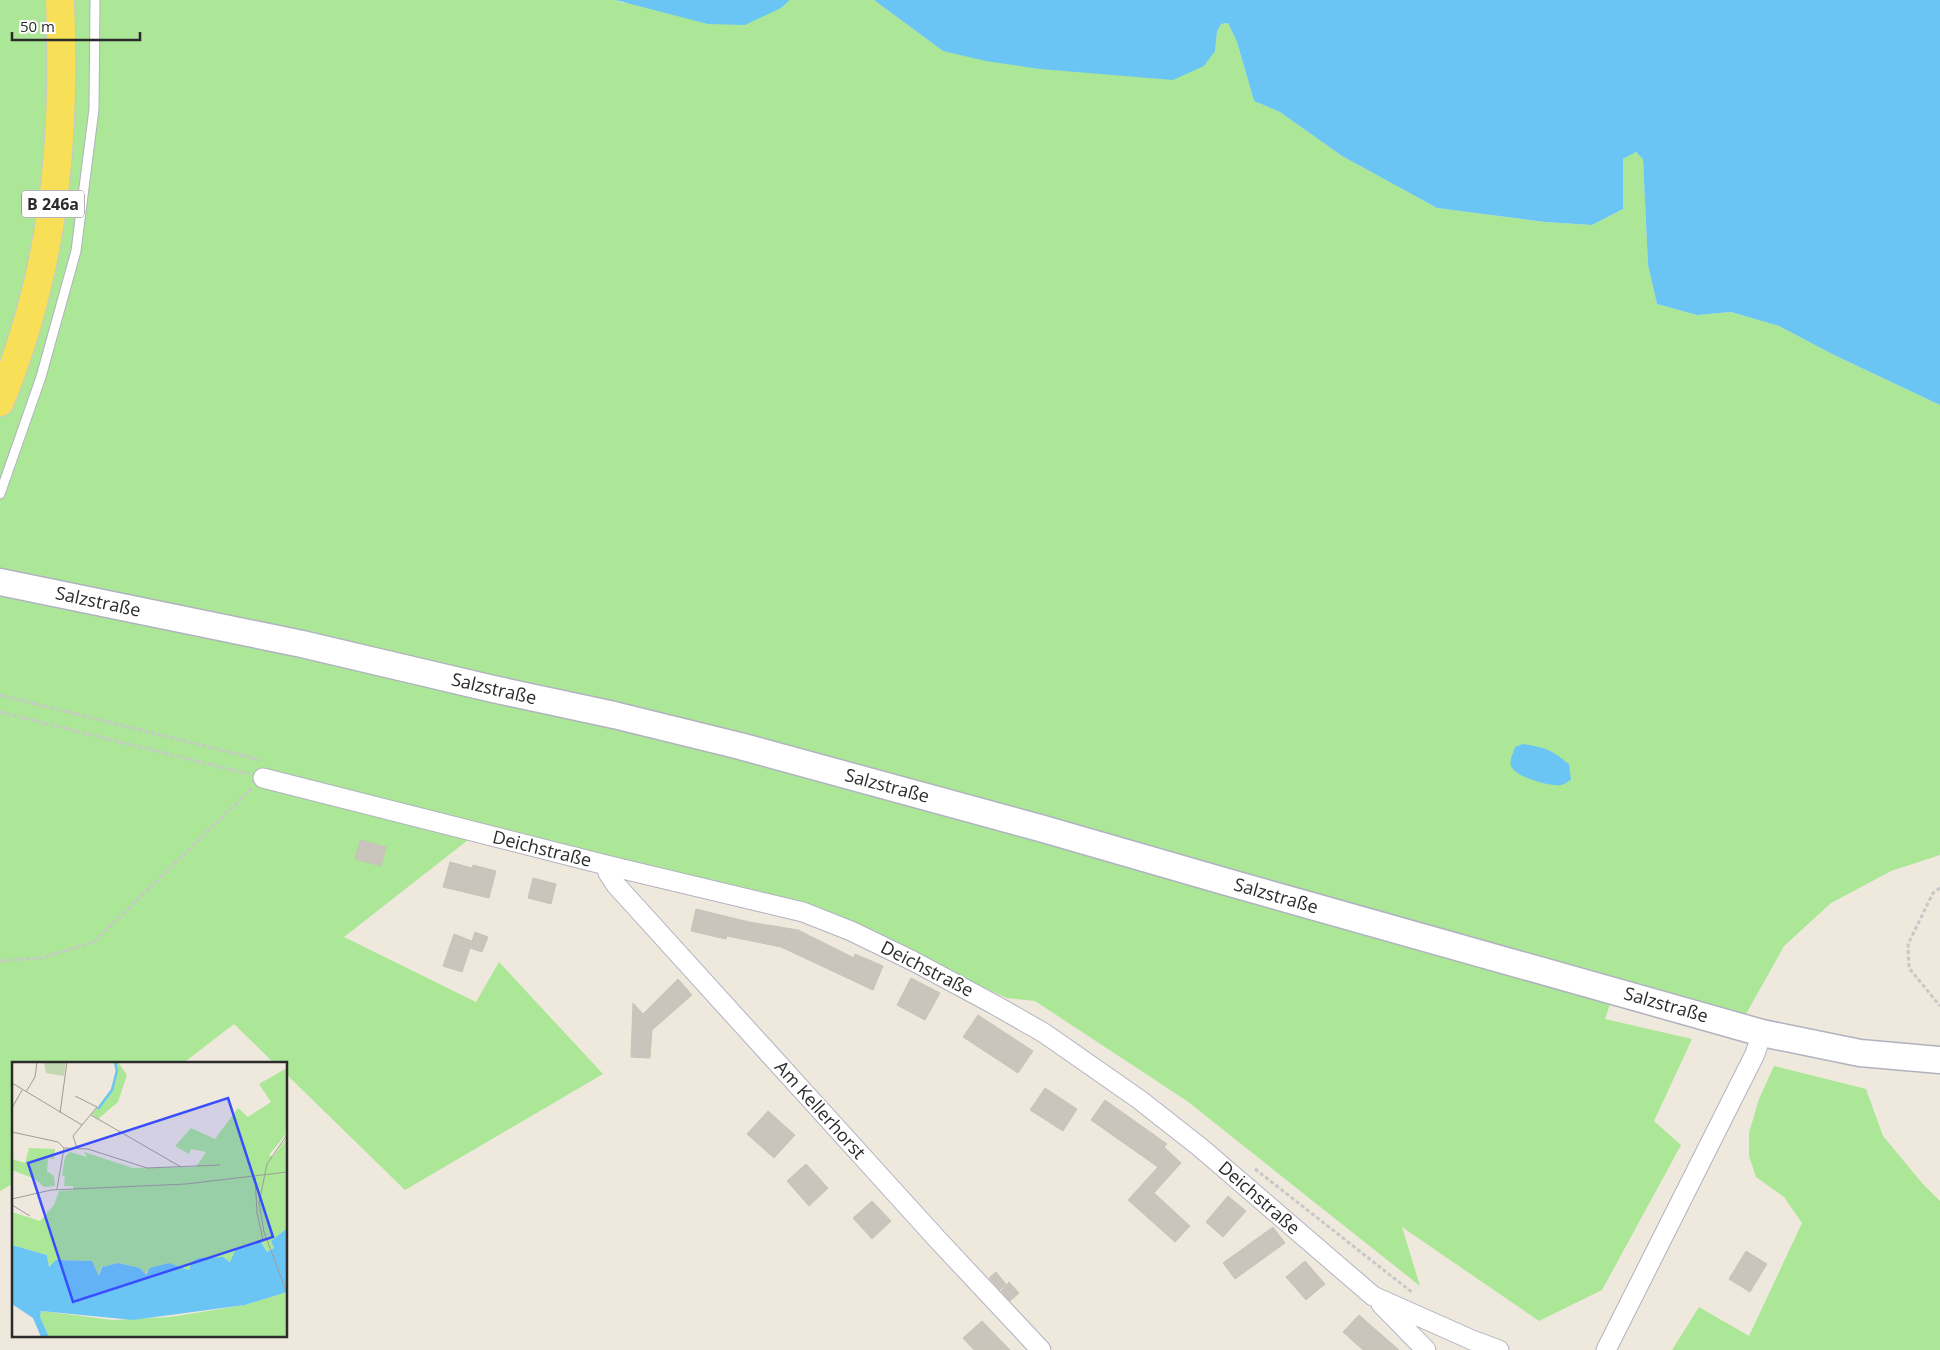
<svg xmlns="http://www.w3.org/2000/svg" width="1940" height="1350" font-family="'Open Sans',sans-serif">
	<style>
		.green { fill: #abe797 }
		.water { fill: #6bc5f4 }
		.building { fill: #c9c5bc; stroke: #c9c4b6 }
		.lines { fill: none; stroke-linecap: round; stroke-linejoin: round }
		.lane-casing { stroke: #b1b2c0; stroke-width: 11 }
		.street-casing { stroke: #b1b2c0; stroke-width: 21 }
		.secondary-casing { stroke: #b1b2c0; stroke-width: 29 }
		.primary-casing { stroke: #c8c8c8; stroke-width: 30 }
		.path { stroke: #c8c8c8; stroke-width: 3; stroke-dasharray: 4 2.5; stroke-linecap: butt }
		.lane { stroke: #fff; stroke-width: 9 }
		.street { stroke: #fff; stroke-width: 19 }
		.secondary { stroke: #fff; stroke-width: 26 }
		.primary { stroke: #f7df58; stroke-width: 28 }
		.labels { text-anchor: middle; stroke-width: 4; stroke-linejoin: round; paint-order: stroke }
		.shield { fill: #fff; stroke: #6b6b6b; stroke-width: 1 }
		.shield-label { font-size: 16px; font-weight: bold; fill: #2b2b2b }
		.street-label { font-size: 18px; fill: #2b2b2b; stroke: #fff }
		.inset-river { fill: none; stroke: #6bc5f4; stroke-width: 2.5 }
		.inset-road { fill: none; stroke: #a09c96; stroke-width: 1 }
		.view { fill: #384dff; fill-opacity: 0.15; stroke: #384dff; stroke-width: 2.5 }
		.inset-edge { fill: none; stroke: #2b2b2b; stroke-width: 2.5 }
	</style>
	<rect width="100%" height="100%" fill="#eee8dd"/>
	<!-- green -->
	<path class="green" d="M0,0h615l8,3 158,5 9,-8h84l69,51h272l2,-19 4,-8 7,-1 9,19 17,59 26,11 62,44 95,52 108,14 47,3 31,-16v-50l12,-7 8,6 5,107 9,39 40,11 34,-3 48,14 55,29 106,50v450l-49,16 -60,32 -47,43 -38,68 -127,-36 -14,41 87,20 -38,82 27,24 -79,145 -63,31 -137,-94 18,59 -233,-185 -152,-100 -28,-3 -149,-69 -376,-100 -138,108 132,65 23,-40 104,112 -198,116 -119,-116v-10h-11l-41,-40 -52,40h-168v119l-14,8z
		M1774,1066l92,23 17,47 39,47 18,18v149h-268l27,-43 50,29 53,-113 -18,-26 -28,-20 -7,-21v-23l10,-34z"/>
	<!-- water -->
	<path class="water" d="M615,0h175l-9,8 -36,17 -37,-1z
		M874,0h1066v405l-106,-50 -55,-29 -48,-14 -34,3 -40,-11 -9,-39 -5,-106 -7,-7 -13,7v50l-31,16 -47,-3 -108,-14 -95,-52 -62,-44 -26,-11 -17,-59 -9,-19 -7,1 -4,8 -2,19 -11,15 -31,14 -133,-11 -54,-8 -43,-10z
		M1523,744c22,3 29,6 46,20l2,16c-3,1 -7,5 -10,5 -11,2 -46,-8 -50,-19 -2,-6 3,-14 4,-19z"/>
	<!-- building -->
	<path class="building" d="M360,840l26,7 -5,19 -26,-7z
		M450,862l22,6 1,-3 23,6 -7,27 -46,-11z
		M533,878l23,6 -5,20 -23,-6z
		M696,909l53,13 49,8 56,28 1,-4 28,12 -10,24 -92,-43 -54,-11 -1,3 -35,-8z
		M475,932l13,5 -6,15 -12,-4 -8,24 -19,-6 11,-32 18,7z
		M911,978l29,15 -15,27 -28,-15z
		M678,979l14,16 -40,35 -2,28 -19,-1 2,-54 10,11z
		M978,1015l55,36 -15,22 -55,-36z
		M1045,1088l32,21 -14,22 -33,-21z
		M1105,1100l62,44 -3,3 17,16 -27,30 36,33 -15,16 -47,-42 30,-33 -67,-47z
		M768,1111l27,24 -21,23 -27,-24z
		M806,1164l22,24 -19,18 -22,-25z
		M1228,1196l18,15 -23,26 -17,-15z
		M872,1201l19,20 -19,18 -19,-21z
		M1273,1227l12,16 -50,36 -12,-16z
		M1746,1251l21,13 -17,28 -21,-13z
		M1305,1261l20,23 -19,16 -20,-23z
		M996,1272l10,12 -6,6 -11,-12z
		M1009,1282l10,11 -9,8 -9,-10z
		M1359,1315l40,35h-36l-20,-18z
		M982,1321l28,29h-36l-11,-12z"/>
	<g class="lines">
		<!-- lane casing -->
		<g class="lane-casing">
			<path id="lane" d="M0,494l41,-117 35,-126 18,-142 1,-109"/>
		</g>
		<!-- street casing -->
		<g class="street-casing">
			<path id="street" d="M263,778l343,87 197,47 48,19 62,30 82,44 49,28 96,67 61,48 172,148 99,44 27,10
				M606,865l2,8 8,12 322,355 103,110
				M1381,1304l45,46
				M1606,1350l149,-296 7,-21"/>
		</g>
		<!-- secondary casing -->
		<g class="secondary-casing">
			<path id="secondary" d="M0,582l302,62 191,45 121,26 126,31 300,82 187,54 535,151 98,20 80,7"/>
		</g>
		<!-- primary casing -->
		<g class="primary-casing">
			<path id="primary" d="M0,402c54,-133 66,-260 60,-402"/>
		</g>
		<!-- path -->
		<path class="path" d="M0,695l261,65
			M0,712l248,62
			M1940,888l-7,5 -25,51 1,24 31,38
			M0,961l41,-3 53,-16 158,-154
			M1255,1169l158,124"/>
		<!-- lane -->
		<use href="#lane" class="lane"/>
		<!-- street -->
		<use href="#street" class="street"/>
		<!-- secondary -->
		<use href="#secondary" class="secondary"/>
		<!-- primary -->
		<use href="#primary" class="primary"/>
	</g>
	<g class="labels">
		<!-- shield labels -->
		<rect class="shield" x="22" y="190.5" width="62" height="27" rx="4"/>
		<g class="shield-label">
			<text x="53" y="210">B 246a</text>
		</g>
		<!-- street labels -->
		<g class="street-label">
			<text transform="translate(98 602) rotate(12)" y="6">Salzstraße</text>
			<text transform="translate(494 689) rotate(13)" y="6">Salzstraße</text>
			<text transform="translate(887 786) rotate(15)" y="6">Salzstraße</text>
			<text transform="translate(542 849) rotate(14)" y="6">Deichstraße</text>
			<text transform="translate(1276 896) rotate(16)" y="6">Salzstraße</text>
			<text transform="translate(927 969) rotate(27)" y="6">Deichstraße</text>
			<text transform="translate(1666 1005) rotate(16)" y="6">Salzstraße</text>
			<text transform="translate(820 1110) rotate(48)" y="6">Am Kellerhorst</text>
			<text transform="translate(1259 1198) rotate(41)" y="6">Deichstraße</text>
		</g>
	</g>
	<!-- overview -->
	<g transform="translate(12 1062)">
		<rect width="275" height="275" fill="#eee8dd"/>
		<path d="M102,0h4l9,13 -9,27 -20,17 -6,-5 19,-24 5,-21zM275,6v65l-18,22 4,2 14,-20v91l-16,13 3,7 -7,4 -5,-9 -24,5 -7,14 -9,-5 -23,1 -10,12 -20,-7 -23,9v3l-6,-7 -22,-5 -17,4 -2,9 -5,-11 -6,-4 -29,-1 -10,7 -2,-12 -35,-10v-33l28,9 14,-16 5,-14 14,-1v-4h-9l1,-9 -3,-2 3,-18 5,-5 17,5 -3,-5 49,16 63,-1 10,-15 -15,-3 -2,5 -14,-8 16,-18 24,11 23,-31 10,9 23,-15 -12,-18zM17,86l26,1 -1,10 -6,-1 -1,13 7,5 1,10 -11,1 -9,-8 -23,-9v-11l13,4zM275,230v45h-238l-10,-21 3,-5 71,9 57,-3 75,-12z" fill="#abe797"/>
		<path d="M32,0h22l-2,14 -18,-3z" fill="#c2d8b3"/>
		<path d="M275,166v64l-42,13 -112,15 -92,-9 -1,6 9,20h-8l-8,-19 -21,-14v-59l35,10 2,12 7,-7 36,1 7,15 3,-9 16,-4 22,5 6,7 4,-7 19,-5 20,7 3,-8 7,-4 24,-1 7,5 6,-13 25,-7 6,10 7,-4 -3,-7z" fill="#6bc5f4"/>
		<path class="inset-river" d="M86,47l14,-19 5,-19 -2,-9"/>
		<path class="inset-road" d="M0,21l70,42M14,30l9,-15 2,-15M63,34l22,11 -24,29 4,12M0,46l10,-18M48,51l7,-51M79,53l90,52M0,70l46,10 6,6 24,1 59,19 73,-3M275,73l-20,29 -8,39 5,29 23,61M243,115l2,36 6,27M45,127l7,-41M0,137l39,-9 135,-6 101,-12M0,143l18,11"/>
		<path class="view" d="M216,36l45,139 -200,65 -45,-139z"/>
		<rect width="275" height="275" class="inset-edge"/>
	</g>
	<!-- scale -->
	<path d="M12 32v8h128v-8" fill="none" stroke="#2b2b2b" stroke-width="2.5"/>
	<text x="20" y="32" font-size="15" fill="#2b2b2b" stroke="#ffffff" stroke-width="4" paint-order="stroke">50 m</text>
</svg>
